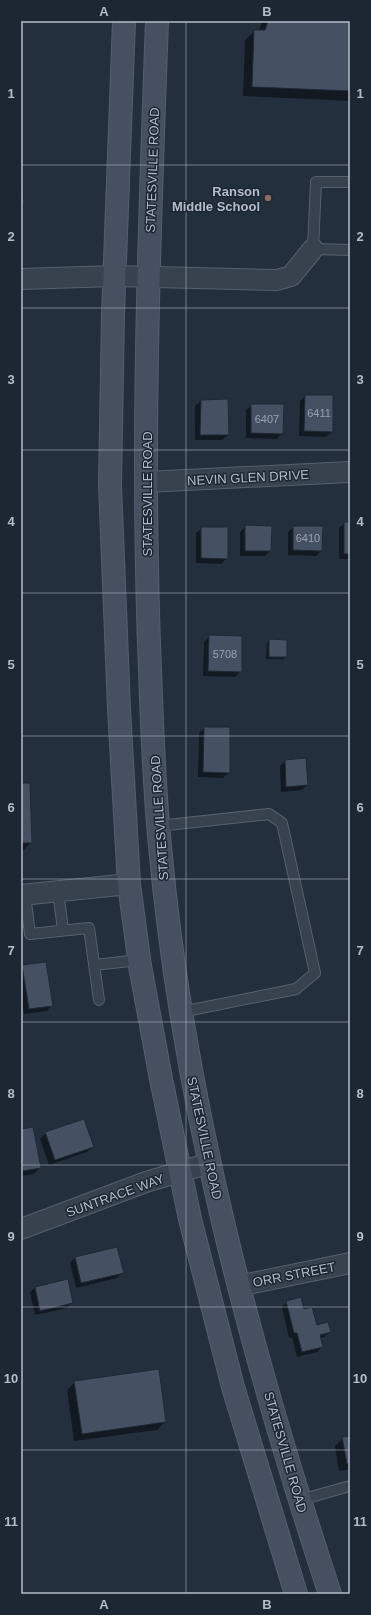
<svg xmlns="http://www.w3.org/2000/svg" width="371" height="1615" font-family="Arial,sans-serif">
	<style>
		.shadow { fill: #0007 }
		.building { fill: #455162; stroke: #1f2835 }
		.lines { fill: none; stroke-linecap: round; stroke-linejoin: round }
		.service-casing { stroke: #565f6c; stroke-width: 12 }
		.minor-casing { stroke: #565f6c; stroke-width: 22 }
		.secondary-casing { stroke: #565f6c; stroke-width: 24 }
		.service { stroke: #38414e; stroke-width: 10 }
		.minor { stroke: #38414e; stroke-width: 20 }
		.secondary { stroke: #465061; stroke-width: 22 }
		.grid { fill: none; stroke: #b4bcc9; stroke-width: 1; stroke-opacity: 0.55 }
		.education-dot { fill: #8d6e63; stroke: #1d2633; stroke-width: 1.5 }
		.labels { text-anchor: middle; stroke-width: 3; stroke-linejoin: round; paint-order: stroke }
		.number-label { font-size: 11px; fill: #98a1af }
		.street-label { font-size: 13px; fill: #b4bcc9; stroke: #1d2633 }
		.poi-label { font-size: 13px; font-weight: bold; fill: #b4bcc9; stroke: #1d2633; text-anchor: end }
		.neatline { fill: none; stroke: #b4bcc9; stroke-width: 1.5 }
		.grid-label { font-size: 13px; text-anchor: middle; font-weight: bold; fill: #b4bcc9 }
	</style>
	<rect width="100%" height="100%" fill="#242f3e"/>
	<!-- shadow -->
	<path class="shadow" d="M262,21h88v80l-107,-5 2,-56 10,-9h4z
		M305,396l27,36 -6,5 -27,-1 1,-35z
		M227,400l1,35 -6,5h-27v-34l6,-5z
		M252,405l30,28 -5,6 -31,-1v-28z
		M345,523h5v36h-11v-31z
		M246,526l24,25 -5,5h-25v-24z
		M294,527l28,23 -6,6 -28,-1v-23z
		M202,528l25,30 -6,6 -25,-1v-30z
		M209,637l32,34 -6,6 -32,-1 1,-34z
		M269,640l17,17 -3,2h-17l1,-16z
		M204,728l25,44 -6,6 -25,-1 1,-44z
		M285,761l22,24 -5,5 -21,2 -1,-26z
		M21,784l10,58 -7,8h-3z
		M22,966l30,39 -5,6 -23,3 -3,-17z
		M21,1130l19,38 -6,6 -13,2z
		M46,1133l47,13 -6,6 -38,13 -9,-26z
		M117,1248l5,24 -5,6 -41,10 -6,-25 5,-5z
		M35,1287l37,15 -5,6 -32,7 -5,-22z
		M287,1302l17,9 12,15 13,6 -5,5 -4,1 2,8 -5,6 -20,5 -5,-20 -3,1 -7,-31z
		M75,1382l90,40 -8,8 -83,11 -7,-51z
		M350,1437v32l-11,2 -4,-25 8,-8z"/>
	<!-- building -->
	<path class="building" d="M268,21h82v70l-98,-4 2,-57h11z
		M21,174h1l2,30h-3z
		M305,395h28v37l-29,-1z
		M228,399l1,36h-29l1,-35z
		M251,404h33l-1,30 -32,-1z
		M344,522h6v32h-6z
		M245,525l27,1 -1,25h-26z
		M293,526h30l-1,25 -29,-1z
		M201,527h27v32l-27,-1z
		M209,635l33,1v36l-34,-1z
		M269,639l18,1v17h-18z
		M204,727h26v46l-27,-1z
		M306,758l2,27 -22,2 -1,-27z
		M21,783h9l2,60h-11z
		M46,962l7,44 -24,3 -7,-44z
		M84,1119l10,28 -39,13 -10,-28z
		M33,1127l8,41 -18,3 -2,-10v-32z
		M117,1247l7,26 -43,10 -6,-26z
		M68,1279l5,24 -33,8 -5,-24z
		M301,1297l3,12 8,-2 5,18 11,-3 3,10 -11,3 3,12 -21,5 -5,-19h-3l-8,-32z
		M159,1369l7,53 -84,12 -8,-53z
		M350,1436v27l-3,1 -5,-27z"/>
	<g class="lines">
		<!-- service casing -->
		<g class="service-casing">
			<path id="service" d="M350,182h-34l-3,67 37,1
				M158,826l111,-12 13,9 33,150 -19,16 -115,23
				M58,891l5,39
				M25,894l5,40 59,-6 10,72
				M94,965l45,-5
				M300,1500l50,-14"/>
		</g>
		<!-- minor casing -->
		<g class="minor-casing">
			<path id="minor" d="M21,279l93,-3 163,4 14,-4 22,-27
				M146,482l204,-10
				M21,895l108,-11
				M21,1229l125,-47 64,-19
				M238,1286l112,-23"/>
		</g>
		<!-- secondary casing -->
		<g class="secondary-casing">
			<path id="secondary" d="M124,21l-11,293 -3,170 9,225 10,175 11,82 21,113 29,140 43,168 63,207
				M157,21c-8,216 -16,433 -7,649 2,58 4,117 10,176 23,255 90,505 170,748"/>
		</g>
		<!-- service -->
		<use href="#service" class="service"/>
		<!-- minor -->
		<use href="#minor" class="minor"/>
		<!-- secondary -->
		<use href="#secondary" class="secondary"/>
	</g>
	<!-- grid -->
	<path class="grid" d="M186,21v1573M21,165h329M21,308h329M21,450h329M21,593h329M21,736h329M21,879h329M21,1022h329M21,1165h329M21,1307h329M21,1450h329"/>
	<!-- markers -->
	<circle class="education-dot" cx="268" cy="198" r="4"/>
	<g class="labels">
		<!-- number labels -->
		<g class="number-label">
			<text x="319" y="417">6411</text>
			<text x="267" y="423">6407</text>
			<text x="308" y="542">6410</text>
			<text x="225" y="658">5708</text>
		</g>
		<!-- street labels -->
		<g class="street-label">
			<text transform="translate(152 170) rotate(-88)" y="5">STATESVILLE ROAD</text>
			<text transform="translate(248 477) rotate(-3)" y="5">NEVIN GLEN DRIVE</text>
			<text transform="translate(147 494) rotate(-90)" y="5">STATESVILLE ROAD</text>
			<text transform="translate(159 818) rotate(-94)" y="5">STATESVILLE ROAD</text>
			<text transform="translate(205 1138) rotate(78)" y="5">STATESVILLE ROAD</text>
			<text transform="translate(115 1195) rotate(-20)" y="5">SUNTRACE WAY</text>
			<text transform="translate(294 1274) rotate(-11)" y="5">ORR STREET</text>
			<text transform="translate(286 1452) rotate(74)" y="5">STATESVILLE ROAD</text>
		</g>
		<!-- poi labels -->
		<g class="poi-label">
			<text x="260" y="196">Ranson<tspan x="260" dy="15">Middle School</tspan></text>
		</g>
	</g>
	<!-- border -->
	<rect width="371" height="1615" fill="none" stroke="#1d2633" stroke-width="44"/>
	<rect x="22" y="22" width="327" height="1571" class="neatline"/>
	<g class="grid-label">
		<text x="104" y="16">A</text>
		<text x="267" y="16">B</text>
		<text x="11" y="98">1</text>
		<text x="360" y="98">1</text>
		<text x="11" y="241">2</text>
		<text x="360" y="241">2</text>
		<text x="11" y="384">3</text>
		<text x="360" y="384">3</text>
		<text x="11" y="526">4</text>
		<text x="360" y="526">4</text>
		<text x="11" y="669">5</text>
		<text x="360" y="669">5</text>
		<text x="11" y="812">6</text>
		<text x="360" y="812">6</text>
		<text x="11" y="955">7</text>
		<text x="360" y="955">7</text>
		<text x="11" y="1098">8</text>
		<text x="360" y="1098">8</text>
		<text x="11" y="1241">9</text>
		<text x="360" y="1241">9</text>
		<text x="11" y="1383">10</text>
		<text x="360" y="1383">10</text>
		<text x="11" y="1526">11</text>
		<text x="360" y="1526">11</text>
		<text x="104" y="1609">A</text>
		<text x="267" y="1609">B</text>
	</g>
</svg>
